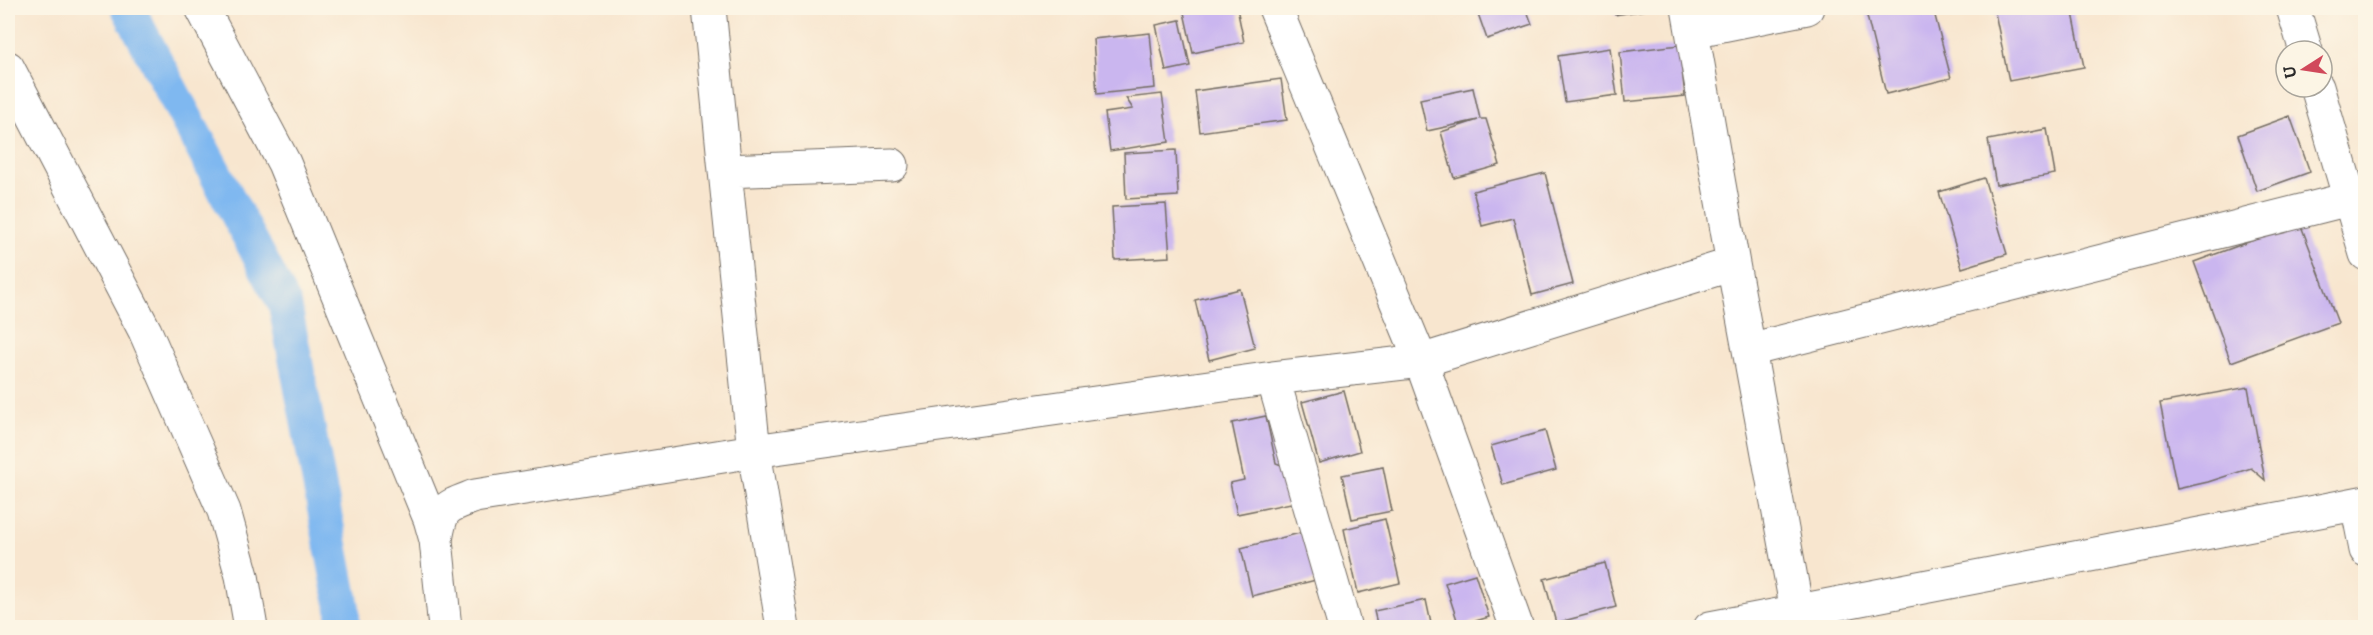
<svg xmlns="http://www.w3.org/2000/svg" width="2373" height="635" font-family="'IM FELL DW Pica',serif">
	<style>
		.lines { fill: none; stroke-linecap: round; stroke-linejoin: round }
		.canal { stroke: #7fb8f0; stroke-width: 34 }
		.building { fill: #cab6ef }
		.minor-casing { stroke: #736c64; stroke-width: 35 }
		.minor { stroke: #fff; stroke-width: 33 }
	</style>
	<rect width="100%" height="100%" fill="#fcf5e5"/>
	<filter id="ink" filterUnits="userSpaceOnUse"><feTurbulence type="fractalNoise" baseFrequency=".0167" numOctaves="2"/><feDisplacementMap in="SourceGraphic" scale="12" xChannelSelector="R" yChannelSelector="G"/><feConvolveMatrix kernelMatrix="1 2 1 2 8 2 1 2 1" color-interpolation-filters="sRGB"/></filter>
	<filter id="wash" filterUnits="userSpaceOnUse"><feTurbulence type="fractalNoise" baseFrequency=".008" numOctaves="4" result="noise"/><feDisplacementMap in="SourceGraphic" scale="24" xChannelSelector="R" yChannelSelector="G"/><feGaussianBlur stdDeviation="1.35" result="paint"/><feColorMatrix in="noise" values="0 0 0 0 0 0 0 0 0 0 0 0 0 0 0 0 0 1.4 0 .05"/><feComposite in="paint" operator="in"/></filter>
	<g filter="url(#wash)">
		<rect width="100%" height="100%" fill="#f8e6cf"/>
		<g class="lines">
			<!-- canal -->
			<path class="canal" d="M128,8l157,297 58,303v20"/>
		</g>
		<g id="blocks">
			<!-- building -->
			<path class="building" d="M1183,8h54l7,34 -51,11z
				M1476,8h50l6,16 -45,15z
				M1613,8h38v1l-36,6z
				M1865,8h68l18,70 -65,16z
				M1994,8h78l12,59 -75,14z
				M1180,20l10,46 -24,5 -10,-46z
				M1150,33l5,55 -58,6 -4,-55z
				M1679,45l6,51 -60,6 -5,-50z
				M1610,48l7,47 -52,7 -7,-46z
				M1281,79l6,41 -87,12 -5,-41z
				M1473,88l7,31h6l14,46 -46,13 -13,-46 37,-12 -51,11 -7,-32z
				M1162,94l7,48 -59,9 -5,-38 28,-4 -7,-11z
				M2290,116l20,56 -53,19 -19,-56z
				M2047,129l8,45 -59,11 -8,-45z
				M1176,150l2,46 -52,3 -2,-46z
				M1545,173l28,111 -41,11 -19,-77 -31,8 -9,-35z
				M1984,178l23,76 -45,14 -23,-76z
				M1166,204l4,53 -55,3 -3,-53z
				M2300,223l38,100 -107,39 -37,-100z
				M1240,289l15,59 -46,12 -14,-60z
				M2248,387l17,93 -14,-12 -43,14 -31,7 -17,-86z
				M1344,391l16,60 -41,12 -17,-61z
				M1266,416l10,47 13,5 7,34 -59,12 -7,-31 14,-3 -12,-57z
				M1545,431l11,39 -53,15 -12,-39z
				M1383,467l9,44 -40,8 -10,-44z
				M1385,519l15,64 -42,10 -14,-64z
				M1304,532l12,48 -64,16 -11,-48z
				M1605,563l11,44 -60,16 -12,-44z
				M1475,574l14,43 -30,9 -14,-43z
				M1426,600l6,28h-54l-4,-17z"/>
		</g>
	</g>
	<g filter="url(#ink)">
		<use href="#blocks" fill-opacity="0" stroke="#736c64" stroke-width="1.5"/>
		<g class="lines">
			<!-- minor casing -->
			<g class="minor-casing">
				<path id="minor" d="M202,8l82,155 146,356 6,21 9,88
					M709,8l16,163
					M1275,8l146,353 96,267
					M2293,8l13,43
					M1692,31l115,-23
					M8,68l137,263 79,180 18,65 9,52
					M2317,87l49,167
					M1733,264l16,86 600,-151
					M1749,350l48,261
					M1273,378l72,250
					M2357,504l9,46
					M436,540c6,-34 8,-32 39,-44l279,-45 519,-73 148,-17 312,-97 -45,-256
					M783,628l-29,-177 -29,-280 167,-6
					M1710,628l656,-126"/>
			</g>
			<!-- minor -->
			<use href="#minor" class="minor"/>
		</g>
	</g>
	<!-- margin -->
	<rect width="2373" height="635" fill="none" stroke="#fcf5e5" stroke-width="30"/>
	<!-- north arrow -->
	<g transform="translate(2304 69) rotate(258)"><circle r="28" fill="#fcf5e5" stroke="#a8a49b" stroke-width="1.5"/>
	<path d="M0-4.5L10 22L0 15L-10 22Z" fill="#d1495b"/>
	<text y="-9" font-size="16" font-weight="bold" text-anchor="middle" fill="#2b2b2b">U</text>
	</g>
</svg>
